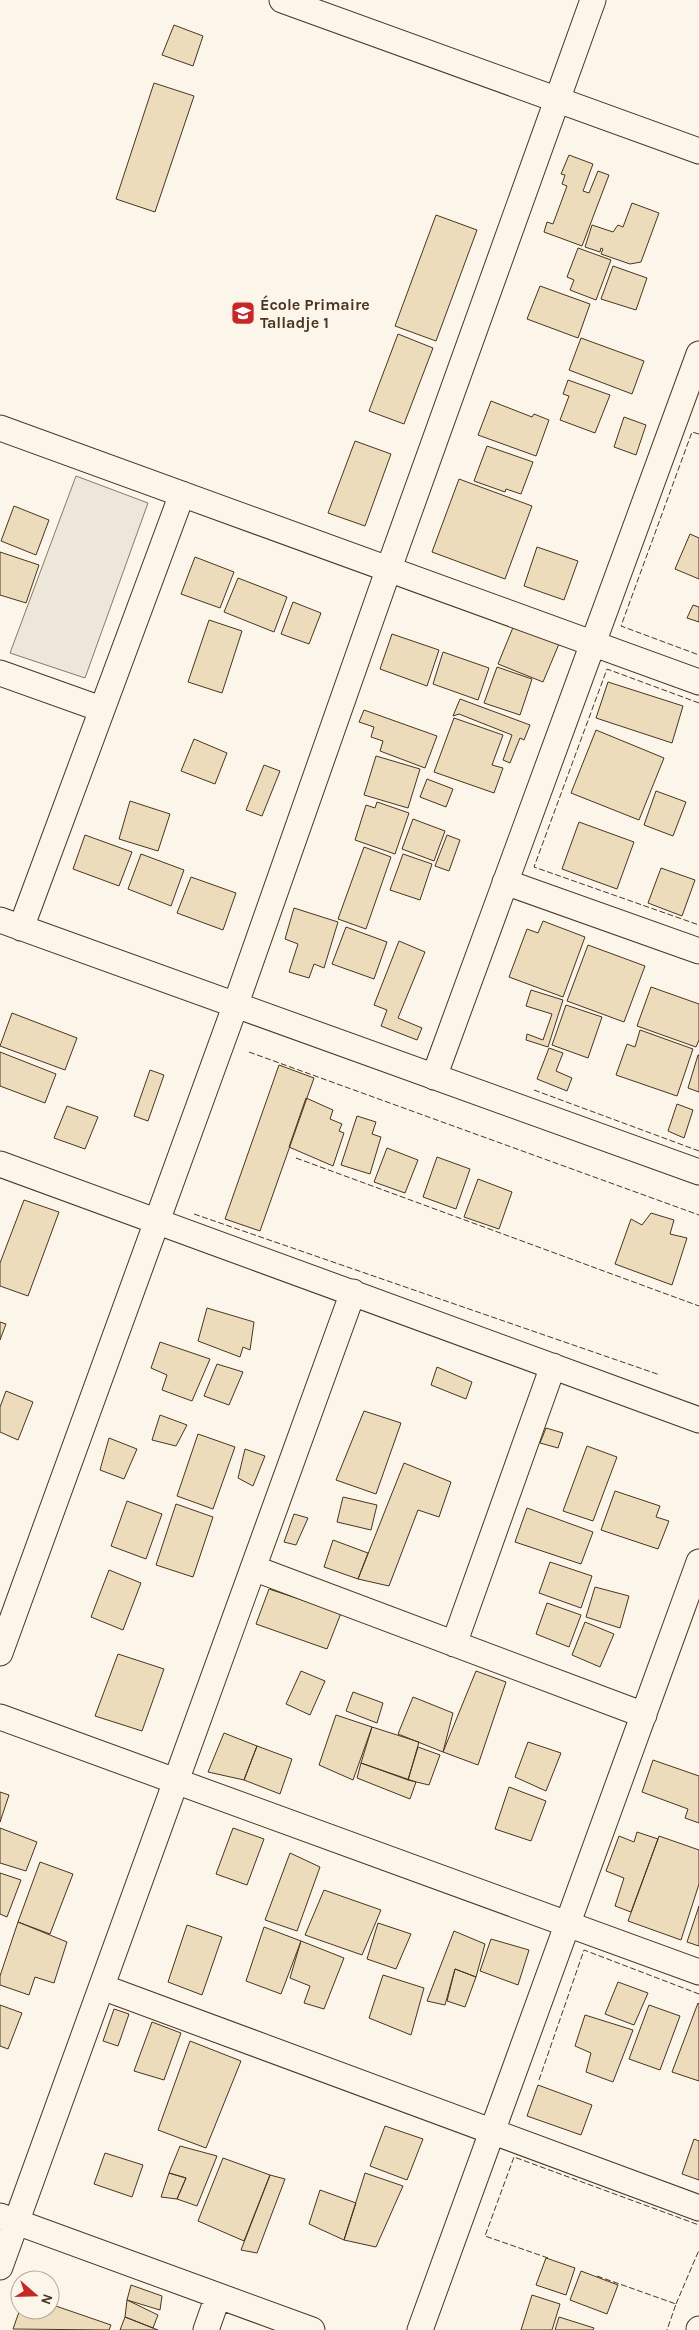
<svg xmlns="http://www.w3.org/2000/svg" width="699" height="2330" font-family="Karla,sans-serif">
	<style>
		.parking { fill: #ede7d9; stroke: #887966 }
		.building { fill: #ecdcbc; stroke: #4a3520 }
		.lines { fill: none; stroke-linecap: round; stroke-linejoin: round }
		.street-casing { stroke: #4a3520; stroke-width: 27 }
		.street { stroke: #fbf6e9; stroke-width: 25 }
		.fence { stroke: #4a3520; stroke-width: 1; stroke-dasharray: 6 2.5; stroke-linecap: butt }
		.labels { text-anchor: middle; stroke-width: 4; stroke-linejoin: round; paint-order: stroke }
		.poi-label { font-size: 16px; font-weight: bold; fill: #4a3520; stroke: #fbf6e9; text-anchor: start }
	</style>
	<rect width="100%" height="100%" fill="#fbf6e9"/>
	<!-- parking -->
	<path class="parking" d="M76,476l72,27 -63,175 -75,-25z"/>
	<!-- building -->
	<path class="building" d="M174,25l29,11 -10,30 -31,-11z
		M154,83l40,13 -39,116 -39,-13z
		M569,155l24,9 -10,27 6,2 9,-22 11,4 -27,71 -38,-14 3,-10 6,2 14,-38 -5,-2 3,-9 -4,-1z
		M632,203l27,10 -18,49 -11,2 -29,-10 2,-5 -2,-1 -1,4 -15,-5 7,-22 21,7 5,-7 5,2z
		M436,215l41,15 -41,111 -41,-15z
		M578,248l33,12 -15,40 -26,-10 4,-10 -7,-3z
		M613,266l34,12 -11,32 -35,-11z
		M540,286l50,18 -12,34 -51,-19z
		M398,334l35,14 -29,76 -35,-13z
		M581,338l63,23 -12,33 -63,-24z
		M568,380l42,15 -15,38 -35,-13 9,-24 -6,-2z
		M491,401l41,16 2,-3 15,6 -13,36 -58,-21z
		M624,417l22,8 -10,30 -22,-8z
		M355,441l36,13 -26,72 -37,-13z
		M487,446l46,16 -12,32 -15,-5 -1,3 -31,-11z
		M459,479l73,27 -27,73 -73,-27z
		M14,506l35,14 -13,35 -35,-14z
		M690,534l9,4v41l-24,-10z
		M537,547l41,14 -14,39 -40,-14z
		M0,552l39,13 -13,38 -26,-8z
		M195,557l39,15 -14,36 -39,-14z
		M238,578l49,19 -13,35 -50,-20z
		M293,602l28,11 -12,31 -28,-10z
		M693,605l6,2v15l-12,-4z
		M209,620l33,11 -20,62 -34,-11z
		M514,625l45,19 -16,38 -45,-18z
		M392,634l47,16 -12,36 -47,-17z
		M443,652l46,16 -11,32 -45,-16z
		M497,667l35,12 -12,36 -36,-12z
		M608,682l75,24 -11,37 -76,-25z
		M460,699l70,26 -6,15 -4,-2 -10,25 -7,-3 9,-25 -53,-21 -6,2z
		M364,710l73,26 -12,32 -45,-17 3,-10 -12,-4 3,-10 -15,-5z
		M454,718l49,17 -11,30 11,3 -9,25 -60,-21z
		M596,730l68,28 -25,62 -68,-27z
		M194,739l33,14 -12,31 -34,-13z
		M376,756l44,13 -12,39 -44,-13z
		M264,765l16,6 -18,45 -16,-6z
		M427,779l26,10 -7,18 -26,-10z
		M656,791l30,11 -13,34 -29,-11z
		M130,801l40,13 -12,37 -39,-12z
		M377,802l32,11 -14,41 -40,-14 11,-35 9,3z
		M413,819l32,12 -11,30 -32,-12z
		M579,822l55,20 -17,47 -55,-20z
		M85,835l47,17 -13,34 -46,-17z
		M447,835l13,5 -11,31 -14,-5z
		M364,847l27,10 -25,72 -28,-10z
		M141,854l43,16 -13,36 -43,-17z
		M403,854l29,10 -12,36 -30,-10z
		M661,868l34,12 -13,36 -34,-13z
		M191,877l45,16 -13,37 -46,-17z
		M294,908l44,14 -14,46 -10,-4 -5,14 -20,-6 9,-28 -13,-5z
		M543,921l42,16 -22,60 -54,-20 18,-48 11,4z
		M346,927l41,15 -13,37 -42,-15z
		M399,941l26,11 -27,66 24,10 -5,12 -36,-14 6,-16 -13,-5z
		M588,945l57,21 -21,56 -57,-21z
		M651,987l48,17v36l-3,7 -59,-21z
		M531,990l32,10 -15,47 -22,-7 1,-6 16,6 9,-26 -26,-8z
		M566,1005l36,12 -14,41 -36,-13z
		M12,1013l65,25 -12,32 -65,-24z
		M640,1030l53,19 -16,47 -61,-21 11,-31 8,3z
		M549,1048l14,5 -7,18 16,7 -5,13 -30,-12z
		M0,1052l56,22 -11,29 -45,-17z
		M698,1055h1v37l-11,-4z
		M279,1065l35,13 -54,153 -35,-12z
		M150,1070l14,5 -16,46 -14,-5z
		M306,1098l27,12 -3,9 12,5 -3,7 5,2 -11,33 -44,-19z
		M677,1104l16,6 -9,28 -16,-7z
		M67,1106l31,11 -13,32 -31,-11z
		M357,1116l19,6 -4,12 9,3 -11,37 -29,-9z
		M387,1148l31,12 -13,33 -31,-11z
		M437,1157l33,12 -14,40 -33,-12z
		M478,1179l34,13 -13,37 -35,-12z
		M24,1200l35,12 -31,84 -28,-10v-23z
		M651,1213l23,7 -4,14 17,4 -15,47 -57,-21 16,-45 11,6z
		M207,1308l47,14 -4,28 -7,-3 -3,10 -42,-16z
		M0,1322l6,2 -6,16z
		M160,1342l50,17 -18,42 -30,-11 5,-15 -16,-7z
		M217,1364l26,8 -14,33 -25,-9z
		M437,1367l35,15 -6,17 -35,-14z
		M6,1391l27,11 -15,38 -18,-8v-25z
		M364,1411l37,12 -25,71 -40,-14z
		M160,1415l27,10 -11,21 -24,-6z
		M546,1428l17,5 -5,15 -18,-5z
		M198,1434l37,13 -22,62 -36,-13z
		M109,1438l28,11 -13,30 -24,-9z
		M587,1446l30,11 -24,64 -30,-10z
		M245,1449l20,7 -12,30 -15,-8z
		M404,1463l47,19 -12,35 -21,-7 -29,76 -31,-7z
		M615,1491l45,15 -4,11 13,4 -11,28 -57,-19z
		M343,1497l34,8 -6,25 -34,-8z
		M127,1501l35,13 -16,45 -35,-13z
		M176,1504l37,13 -20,60 -37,-12z
		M527,1508l66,24 -12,32 -66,-22z
		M294,1514l14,4 -12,27 -12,-3z
		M333,1540l35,13 -10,26 -34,-12z
		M550,1562l42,14 -11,32 -42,-15z
		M109,1570l32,13 -18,47 -32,-13z
		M595,1587l34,9 -9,32 -34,-11z
		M269,1589l72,24 -14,36 -71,-25z
		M547,1603l34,12 -12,32 -33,-13z
		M585,1622l29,12 -14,33 -28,-12z
		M118,1654l46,15 -22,62 -47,-15z
		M301,1671l24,10 -15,34 -24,-11z
		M476,1671l30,11 -28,83 -35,-13z
		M353,1692l30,11 -6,20 -31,-12z
		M413,1697l40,16 -10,39 -45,-18z
		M336,1715l36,12 -19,53 -34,-15z
		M372,1727l47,15 -11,38 -47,-17z
		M224,1733l33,13 -13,34 -36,-8z
		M528,1742l33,11 -15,38 -31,-14z
		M257,1746l35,13 -12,35 -36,-14z
		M418,1747l22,8 -11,30 -21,-5z
		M653,1760l46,16v47l-14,-5 3,-9 -46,-17z
		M361,1763l55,19 -6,17 -53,-21z
		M509,1787l37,14 -15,40 -36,-12z
		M0,1792l9,3 -9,27z
		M0,1828l37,14 -11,29 -26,-8z
		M233,1828l31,11 -17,46 -31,-11z
		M637,1832l21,7 -27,73 -16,-6 9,-28 -18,-7 13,-35 15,6z
		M659,1836l40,14v34l-18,56 -53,-19z
		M290,1853l30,14 -23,64 -32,-11z
		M40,1862l33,12 -23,60 -32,-12z
		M0,1873l21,7 -14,37 -7,-3z
		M324,1890l57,20 -19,45 -57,-20z
		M699,1906v40l-12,-4z
		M18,1922l49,20 -13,41 -19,-6 -6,18 -29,-10v-9z
		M378,1923l33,11 -15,35 -29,-10z
		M187,1925l35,12 -20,58 -34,-13z
		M264,1927l37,14 -20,53 -35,-13z
		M454,1931l31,13 -9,33 -21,-8 -10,36 -18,-4z
		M491,1939l38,11 -11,35 -38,-14z
		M301,1941l43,17 -20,51 -20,-6 6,-17 -20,-8z
		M455,1969l21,8 -11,30 -18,-6z
		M383,1975l41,13 -13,47 -42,-17z
		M618,1982l30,11 -14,32 -29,-11z
		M698,2003l1,1v77l-27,-9z
		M0,2005l22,8 -14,36 -8,-3z
		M649,2005l31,11 -20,54 -31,-11z
		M114,2009l15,5 -11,32 -15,-5z
		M585,2015l48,15 -20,52 -27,-10 5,-19 -16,-7z
		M152,2022l29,11 -17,47 -30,-9z
		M190,2041l51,20 -35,87 -48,-18z
		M538,2085l54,20 -11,30 -54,-19z
		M385,2126l38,13 -16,41 -37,-14z
		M694,2139l5,2v39l-17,-6z
		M180,2146l37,10 -20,50 -20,-7 9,-21 -17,-5z
		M105,2153l38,12 -11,32 -38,-13z
		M223,2158l47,17 -26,66 -46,-20z
		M169,2173l17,5 -9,21 -16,-2z
		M365,2173l38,13 -27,61 -32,-7z
		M270,2175l15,4 -28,74 -16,-3z
		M320,2190l36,13 -12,37 -35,-16z
		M546,2258l29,10 -9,27 -30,-10z
		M581,2271l37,14 -11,29 -37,-14z
		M131,2285l31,11 -2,14 -33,-10z
		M532,2295l28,9 -8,26h-31z
		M127,2300l31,15 -5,13 -28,-11z
		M50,2304l61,21 -2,5 -96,-1 7,-20 30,1z
		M125,2317l28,11 5,2h-38z
		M559,2317l35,11 -1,2h-38z"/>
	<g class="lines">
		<!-- street casing -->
		<g class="street-casing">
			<path id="street" d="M282,0l417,151
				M0,428l699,254
				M0,673l101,36
				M505,882l194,69
				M0,920l699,252
				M21,928l161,-434
				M434,1077l265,-723
				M0,1164l699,256
				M253,1568l391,147
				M454,1644l99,-278
				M0,1653l233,-641 156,-444 204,-568
				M0,1717l699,255
				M102,1987l597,221
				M0,2216l312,114
				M0,2267l353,-975
				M206,2330l12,-34
				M420,2330l279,-768
				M699,2330v-1"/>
		</g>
		<!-- street -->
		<use href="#street" class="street"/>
		<!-- fence -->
		<path class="fence" d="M699,434l-7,-2 -71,194 78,29
			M699,703l-92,-34 -73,198 165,58
			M249,1052l450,163
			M534,1090l165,61
			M296,1158l403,148
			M194,1214l466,161
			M539,2080l45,-130 115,44
			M548,2258l-63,-22 29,-79 185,68
			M597,2276l79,28 -9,26
			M676,2304l23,-54"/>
	</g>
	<!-- icons -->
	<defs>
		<g id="school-square" transform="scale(1.25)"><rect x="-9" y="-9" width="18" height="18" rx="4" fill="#c62828" stroke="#fbf6e9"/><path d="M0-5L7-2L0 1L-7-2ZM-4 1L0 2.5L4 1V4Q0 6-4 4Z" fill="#fff"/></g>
	</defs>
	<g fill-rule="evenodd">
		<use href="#school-square" x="243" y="313"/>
	</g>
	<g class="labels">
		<!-- poi labels -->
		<g class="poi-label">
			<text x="260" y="310">École Primaire<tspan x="260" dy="18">Talladje 1</tspan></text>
		</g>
	</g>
	<!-- north arrow -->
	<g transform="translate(35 2295) rotate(110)"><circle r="24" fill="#fbf6e9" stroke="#b4a999"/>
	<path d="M0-4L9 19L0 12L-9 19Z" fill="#c62828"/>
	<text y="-8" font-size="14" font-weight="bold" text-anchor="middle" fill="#4a3520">N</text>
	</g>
</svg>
